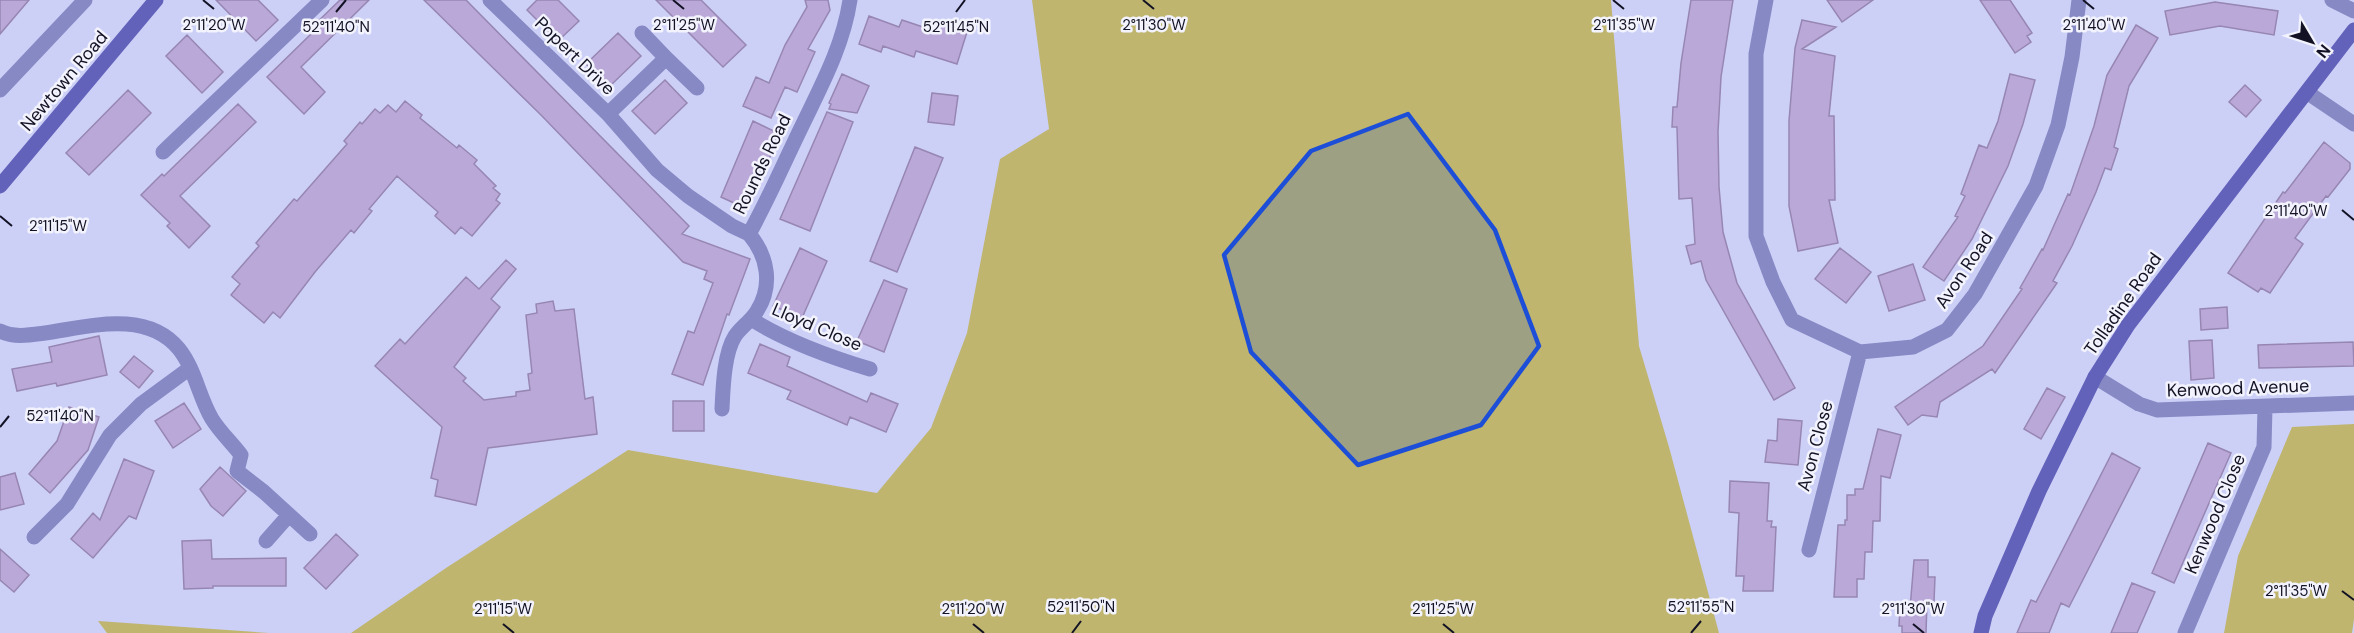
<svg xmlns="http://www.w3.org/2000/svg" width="2354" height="633" font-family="'DM Sans',sans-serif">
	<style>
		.green { fill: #bfb56f }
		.building { fill: #baa9d8; stroke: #9786b3; stroke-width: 1.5 }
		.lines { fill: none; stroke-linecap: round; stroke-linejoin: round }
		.minor { stroke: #8689c4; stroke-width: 15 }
		.secondary { stroke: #6362ba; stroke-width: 15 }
		.marked { fill: #1d4ed8; fill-opacity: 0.2; stroke: #1d4ed8; stroke-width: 4.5; stroke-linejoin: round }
		.ticks { fill: none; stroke: #121224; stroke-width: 2 }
		.labels { text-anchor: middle; stroke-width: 5; stroke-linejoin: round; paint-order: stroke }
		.street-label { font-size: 18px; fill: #121224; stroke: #f2f3fd }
		.ticks-label { font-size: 15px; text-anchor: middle; fill: #121224; stroke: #f2f3fd; stroke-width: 5; stroke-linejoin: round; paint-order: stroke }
	</style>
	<rect width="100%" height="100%" fill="#ccd0f7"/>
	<!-- green -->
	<path class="green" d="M1032,0h579l28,346 30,101 50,186h-1368l95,-65 182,-118 249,43 54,-65 36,-95 33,-174 49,-30z
		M2354,424v195l-2,14h-128l14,-77 54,-129z
		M98,621l171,12h-162z"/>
	<!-- building -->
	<path class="building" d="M0,0h29l-29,34z
		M216,0h42l20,20 -22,21z
		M340,0h29l-68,67 24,25 -21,22 -37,-37 44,-43 -3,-3z
		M424,0h42l223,226 -7,8 68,25 -21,56 -2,-1 -24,71 -31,-11 16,-43 6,2 19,-50 -9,-4 3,-8 -24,-9 -141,-146z
		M537,0h21l21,21 -21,20 -31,-31z
		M656,0h45l45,45 -23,22z
		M805,0h23l2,10 -22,39 7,3 -18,40 -12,-5 -14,31 -28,-12 13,-29 13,6 16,-38 22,-38z
		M1691,0h42l-12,77 -3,55 1,55 4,45 14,51 58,105 -21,12 -68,-120 -5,-19 -10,3 -5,-18 9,-2 -3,-46 -13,1 -2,-72h-5l1,-20h4l4,-44z
		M1827,0h46l-31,22z
		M1980,0h30l22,33 -5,3 4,6 -16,11z
		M2215,2l63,9 -4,24 -54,-9 -50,9 -5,-24z
		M869,16l30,11 3,-7 33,11 3,-8 29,9 -10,32 -41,-13 -2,6 -31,-11 -2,6 -22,-8z
		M1802,20l34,7 -34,22 33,7 -6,60h5l1,84h-6l9,43 -40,8 -9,-45v-85l6,-73z
		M2136,25l22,13 -29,48 -15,61 4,2 -7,21 -6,-2 -9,24 -24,54 -19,35 4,2 -62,90 -3,-4 -52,33 -3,15 -15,-2 -14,10 -13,-18 88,-61 39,-57 -2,-1 22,-39 1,1 25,-56 2,1 24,-69 13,-51z
		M618,33l23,23 -32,31 -23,-23z
		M187,35l36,37 -21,21 -36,-37z
		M842,74l27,12 -12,27 -28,-4 2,-5 -2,-1z
		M2010,74l25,6 -12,44 -15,42 -36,73 -28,42 -21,-14 35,-50 -3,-1 10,-20 -4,-2 18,-49 8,3 11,-27z
		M665,80l22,23 -32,31 -23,-23z
		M2245,85l16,15 -15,17 -17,-15z
		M128,90l23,23 -62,62 -23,-22z
		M932,93l26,3 -4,29 -26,-3z
		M405,101l17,14 -2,3 37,30 2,-3 18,15 -3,4 22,22 -3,2 7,6 -4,6 4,3 -28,33 -11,-9 -6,7 -20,-18 3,-4 -41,-36 -28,33 3,2 -18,22 -3,-3 -36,42 -35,46 -7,-6 -9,11 -33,-28 9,-11 -8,-7 27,-31 -3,-3 38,-44 3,2 50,-57 -3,-3 16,-19 2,2 13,-15 5,4 8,-8 8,7z
		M238,104l18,18 -76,74 30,30 -21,22 -22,-22 3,-3 -29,-28 21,-21 2,2z
		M827,112l26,10 -43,109 -30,-12z
		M753,121l27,13 -33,75 -26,-12z
		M2324,142l26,21v6l-22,28 -2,-1 -31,42 8,6 -33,49 -9,-5 -3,4 -30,-19 55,-81 2,1z
		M915,147l28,11 -46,114 -27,-11z
		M800,248l27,13 -25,57 -29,-12z
		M1840,248l31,24 -25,31 -31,-24z
		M506,260l10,9 -25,30 9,8 -46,60 12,11 -3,3 21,19 32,-4v-4l14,-2 -2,-16 4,-1 -6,-58 11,-2 -1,-9 17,-3 2,10 19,-2 11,90 8,-2 4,37 -109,14 -12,57 -41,-9 3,-16 -7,-2 11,-51 -67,-61 25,-27 5,5 61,-67 13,12z
		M1913,264l12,36 -36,11 -11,-35z
		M884,280l23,9 -23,63 -27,-11z
		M2227,307l1,21 -27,2 -1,-21z
		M99,336l8,39 -50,11 -1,-3 -39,8 -5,-22 40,-7 -3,-15z
		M2212,340l2,38 -23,2 -2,-39z
		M2353,342l1,24 -95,2 -1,-23z
		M760,344l30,13 -3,9 80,36 4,-9 27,11 -12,28 -36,-15 -3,8 -60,-26 4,-8 -43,-18z
		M134,356l19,15 -14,17 -19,-16z
		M2047,388l18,9 -24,42 -17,-10z
		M673,401h31v30h-31z
		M184,403l17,26 -28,19 -18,-27z
		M69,407l30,10 -11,33 -38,43 -21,-19 28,-33z
		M1778,419l24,2 -4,44 -33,-3 3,-22 9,1z
		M1878,429l23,6 -11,43 -9,-2 -1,45h-7l-1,31h-7l-1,27h-7v18h-23l4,-72h7v-5h2v-25h8v-6h8z
		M2208,443l23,10 -57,130 -22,-10z
		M2112,453l28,15 -71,139 -8,-4 -12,30h-32l14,-33 5,2z
		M124,459l30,12 -18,48 -7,-3 -36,42 -22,-19 22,-26 7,7z
		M220,467l26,24 -23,25 -12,-10 -11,-17z
		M15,473l9,31 -24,6v-33z
		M1730,481l39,2 -2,38h5l-1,6h5l-3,64h-30l1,-15h-8l3,-63 -10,-1z
		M336,534l22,21 -32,34 -22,-21z
		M211,540l1,19 74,-1v28h-73v2l-29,1 -2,-48z
		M0,549l29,26 -15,17 -14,-12z
		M1914,560h14v17h7l-1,25h-7l-1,31h-24v-7h-3l1,-18 10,1z
		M2132,583l23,9 -18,41h-26z"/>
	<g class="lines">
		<!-- minor -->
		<path class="minor" d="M490,0l118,114 49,56 31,26 44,30 17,8
			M1766,0l-10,54v182l17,46 19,38 68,32 53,-5 34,-17 28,-36 61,-108 22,-61 14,-68 7,-57
			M2332,0l22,11
			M666,58l31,30
			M0,90l85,-90
			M2308,93l46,31
			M608,114l58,-56 -24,-25
			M163,152l159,-152
			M751,319c35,22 79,38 119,50
			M0,331c14,7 30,4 45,2 43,-6 101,-24 134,16 16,20 20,48 33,70 8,13 20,24 29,36l-4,16 27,21 46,42
			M2095,377l44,27 18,6 197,-7
			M722,409c1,-21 2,-56 13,-73 6,-9 16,-15 22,-25 16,-25 11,-55 -8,-77 19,-34 34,-69 51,-104 20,-42 43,-83 50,-130
			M34,537l33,-33 43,-69 31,-31 49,-36
			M266,541l23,-26
			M1809,550l51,-198
			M2185,633l79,-186 1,-40"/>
		<!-- secondary -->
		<path class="secondary" d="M0,186l156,-186
			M1981,633l4,-17 54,-125 56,-114 33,-52 226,-295"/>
	</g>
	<!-- marked area -->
	<path class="marked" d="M1408,114l87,116 44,116 -58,79 -123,40 -107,-113 -27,-97 87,-104z"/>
	<!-- ticks -->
	<path class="ticks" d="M203,0l11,9M673,0l11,9M1143,0l11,9M1613,0l11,9M2083,0l11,9M336,12l10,-12M956,12l9,-12M2342,210l12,10M0,216l12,10M0,427l9,-11M2342,591l12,9M503,624l11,9M973,624l11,9M1443,624l11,9M1913,624l11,9M1072,633l9,-12M1691,633l10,-12"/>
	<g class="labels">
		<!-- street labels -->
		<g class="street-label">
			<text transform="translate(575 56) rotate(44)" y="6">Popert Drive</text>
			<text transform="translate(64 81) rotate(-50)" y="6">Newtown Road</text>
			<text transform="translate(762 164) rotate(-64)" y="6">Rounds Road</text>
			<text transform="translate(1964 270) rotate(-56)" y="6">Avon Road</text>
			<text transform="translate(2123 304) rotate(-55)" y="6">Tolladine Road</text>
			<text transform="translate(817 327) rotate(23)" y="6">Lloyd Close</text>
			<text transform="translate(2238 388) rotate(-2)" y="6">Kenwood Avenue</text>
			<text transform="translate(1815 446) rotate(-75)" y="6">Avon Close</text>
			<text transform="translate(2215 514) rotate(-67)" y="6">Kenwood Close</text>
		</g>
	</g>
	<g class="ticks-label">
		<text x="684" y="30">2°11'25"W</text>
		<text x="214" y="30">2°11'20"W</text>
		<text x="1154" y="30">2°11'30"W</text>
		<text x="1624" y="30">2°11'35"W</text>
		<text x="2094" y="30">2°11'40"W</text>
		<text x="336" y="32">52°11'40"N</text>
		<text x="956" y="32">52°11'45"N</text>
		<text x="2296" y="216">2°11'40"W</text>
		<text x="58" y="231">2°11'15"W</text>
		<text x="60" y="421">52°11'40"N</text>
		<text x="2296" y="596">2°11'35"W</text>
		<text x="1081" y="612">52°11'50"N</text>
		<text x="1701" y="612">52°11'55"N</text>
		<text x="503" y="614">2°11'15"W</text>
		<text x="973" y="614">2°11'20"W</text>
		<text x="1443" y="614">2°11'25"W</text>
		<text x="1913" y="614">2°11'30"W</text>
	</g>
	<!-- north arrow -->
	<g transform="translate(2312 42) rotate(129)" stroke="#f2f3fd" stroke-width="4.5" paint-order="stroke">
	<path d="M0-4.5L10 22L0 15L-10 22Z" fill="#121224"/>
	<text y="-9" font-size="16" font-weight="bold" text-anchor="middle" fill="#121224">N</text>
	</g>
</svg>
